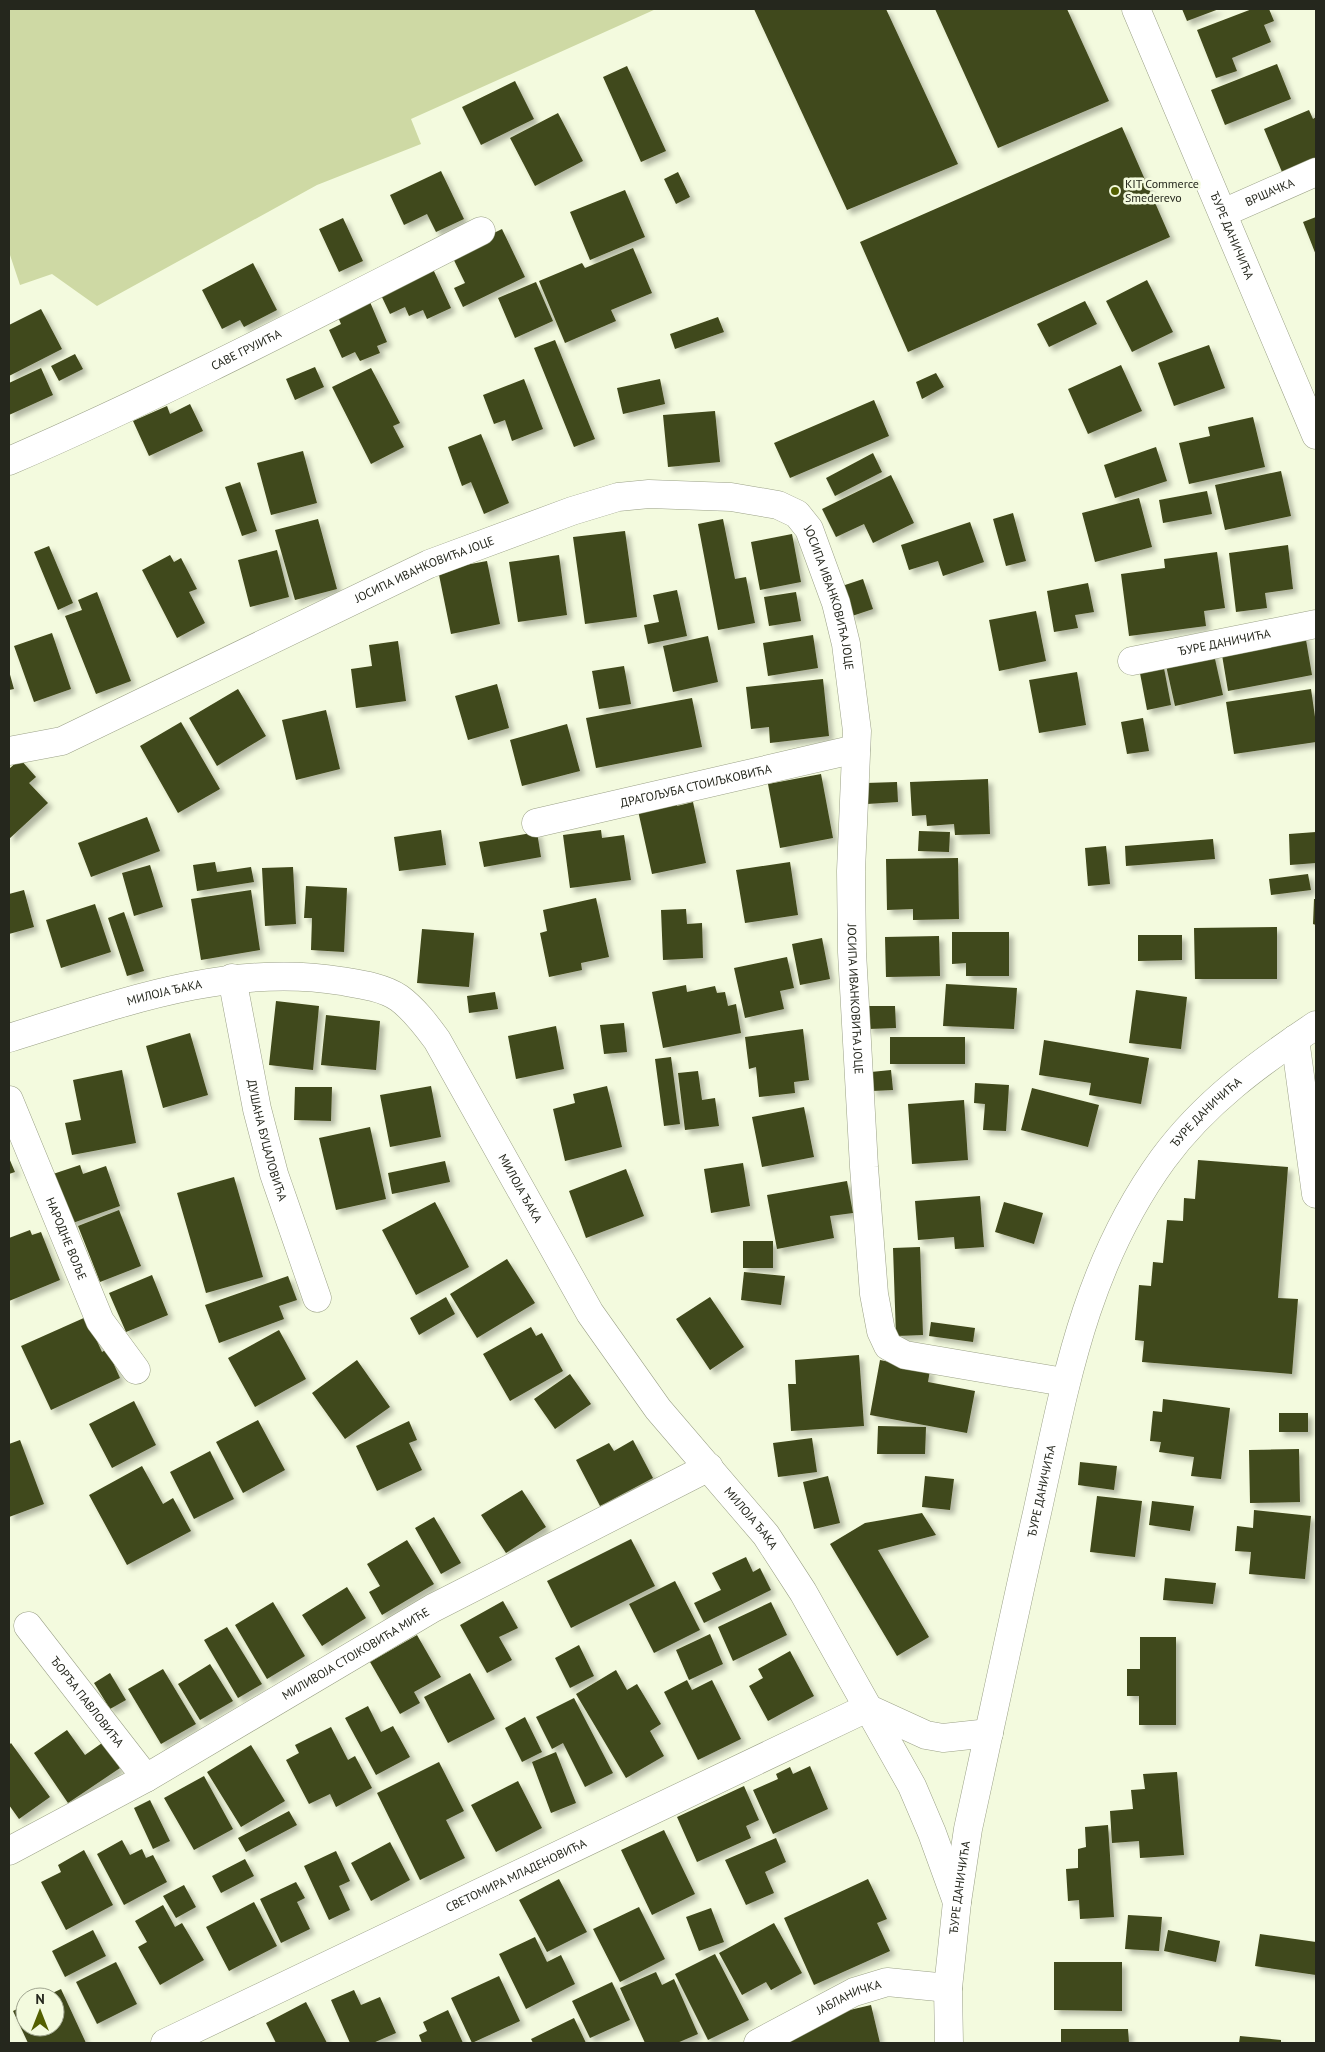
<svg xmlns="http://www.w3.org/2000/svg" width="1325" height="2052" font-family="'PT Sans',sans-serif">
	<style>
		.green { fill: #ced9a4 }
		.building { fill: #41481a; filter: url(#shadow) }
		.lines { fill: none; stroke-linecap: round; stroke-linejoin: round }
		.minor-casing { stroke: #9ba187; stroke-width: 29 }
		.minor { stroke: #fff; stroke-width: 28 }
		.poi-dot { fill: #535f00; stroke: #f3fade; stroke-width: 2 }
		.labels { text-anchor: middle; stroke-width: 5; stroke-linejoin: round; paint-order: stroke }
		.poi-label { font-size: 12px; fill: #25271d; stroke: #f3fade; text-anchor: start }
		.street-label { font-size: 12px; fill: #25271d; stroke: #f3fade }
	</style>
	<defs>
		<filter id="shadow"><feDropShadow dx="4.5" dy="4.5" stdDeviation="2.5" flood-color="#0004"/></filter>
	</defs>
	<rect width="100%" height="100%" fill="#f3fade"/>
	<!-- green -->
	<path class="green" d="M9,9h647l-245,110 10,25 -104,41 -220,121 -45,-32 -32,11 -11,-33z"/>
	<!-- building -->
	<path class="building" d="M754,9h132l72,155 -111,46z
		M935,9h132l42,92 -111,47z
		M1182,9h37l-32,12z
		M1252,9h17l5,12 -10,4 7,17 -39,16 5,13 -21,7 -19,-48z
		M1277,64l14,35 -66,26 -14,-35z
		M627,66l39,85 -25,11 -38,-85z
		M515,81l19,38 -53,26 -19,-38z
		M1309,110l4,9 3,-2v41l-34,14 -18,-43z
		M558,113l25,48 -48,25 -25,-48z
		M1122,127l48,110 -262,115 -48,-110z
		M441,171l23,48 -28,13 -9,-18 -23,11 -14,-30z
		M678,172l12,25 -14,7 -12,-25z
		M625,190l20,47 -55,23 -20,-48z
		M1316,217v38l-13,-33z
		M343,218l20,43 -24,11 -20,-43z
		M502,229l23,48 -62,30 -9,-19 11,-5 -14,-29z
		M633,248l19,45 -41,17 5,11 -51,22 -26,-62 43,-18 3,5z
		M253,263l24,47 -33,17 -4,-7 -18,9 -20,-39z
		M433,269l18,39 -24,11 -4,-9 -14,6 -4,-9 -15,7 -10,-21z
		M1147,280l26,52 -41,20 -26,-51z
		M536,282l17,39 -38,17 -17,-40z
		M1085,301l12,23 -48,23 -12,-23z
		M370,302l17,40 -10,4 3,7 -20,8 -5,-9 -13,6 -13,-28 12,-6 -3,-7z
		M41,309l21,40 -53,27v-51z
		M718,317l6,15 -49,17 -5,-15z
		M555,340l40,99 -21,8 -40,-99z
		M1209,345l16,43 -51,18 -16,-43z
		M75,354l8,15 -24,12 -8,-15z
		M1121,365l21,46 -54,23 -20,-45z
		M315,367l9,20 -29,13 -9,-21z
		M41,368l12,27 -44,20v-32z
		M371,368l29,55 -7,3 11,21 -33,17 -39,-77z
		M936,373l8,14 -22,12 -6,-17z
		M524,379l19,50 -31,12 -7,-21 -11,4 -11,-29z
		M660,379l5,25 -42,10 -6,-26z
		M874,400l15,36 -99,42 -16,-35z
		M190,404l13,27 -54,25 -16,-35 34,-15 3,8z
		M715,411l5,51 -52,5 -5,-52z
		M1253,417l12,50 -76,17 -10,-41 31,-7 -2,-9z
		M481,434l28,69 -25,11 -13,-32 -9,4 -14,-39z
		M1156,447l11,34 -52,17 -11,-33z
		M303,451l14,52 -46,12 -14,-52z
		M873,453l9,19 -47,24 -9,-18z
		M1281,471l10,45 -66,14 -10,-45z
		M891,475l23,48 -41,20 -9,-19 -28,13 -14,-28z
		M240,482l17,49 -15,5 -17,-49z
		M1207,491l5,23 -49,9 -4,-23z
		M1139,498l13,49 -57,15 -13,-49z
		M1013,513l13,48 -20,5 -13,-47z
		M318,519l19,70 -42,11 -20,-70z
		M723,519l12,60 11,-2 9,46 -37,7 -20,-106z
		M970,522l14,40 -41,14 -5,-15 -29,9 -8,-25z
		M625,531l12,86 -52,7 -12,-87z
		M792,534l9,48 -41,8 -9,-48z
		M1288,545l5,44 -28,4 2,15 -31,4 -7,-59z
		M49,546l24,57 -15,7 -24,-58z
		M277,550l12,47 -39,10 -12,-47z
		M1217,552l8,56 -21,3 2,15 -77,10 -8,-62 44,-6 -1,-9z
		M170,555l4,7 7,-4 16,31 -8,3 16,31 -28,15 -35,-68z
		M559,555l8,60 -49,7 -9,-60z
		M487,561l13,63 -49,10 -13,-64z
		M863,579l10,30 -21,7 -10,-30z
		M1088,583l6,29 -19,3 3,13 -24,4 -7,-41z
		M677,590l10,46 -39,8 -4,-19 15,-3 -6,-27z
		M97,592l34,89 -35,13 -31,-78 17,-6 -4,-10z
		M796,592l5,29 -32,5 -5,-29z
		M1036,611l10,50 -47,10 -10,-51z
		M52,633l19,56 -37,13 -20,-56z
		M1305,634l7,41 -84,16 -7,-42z
		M813,635l5,33 -50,8 -5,-33z
		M708,636l10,46 -45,10 -10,-46z
		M398,641l8,60 -50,7 -5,-39 21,-3 -3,-21z
		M1213,650l10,45 -48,11 -10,-45z
		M1163,663l8,42 -24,5 -8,-42z
		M624,666l7,38 -32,5 -7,-38z
		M9,671l5,18 -5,1z
		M1077,672l9,53 -47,8 -10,-53z
		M823,679l6,57 -59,7 -1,-16 -18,2 -5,-42z
		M497,684l12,44 -41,12 -13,-44z
		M238,689l28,47 -49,30 -28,-48z
		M1311,689l5,35v18l-82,12 -8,-52z
		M692,698l10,49 -106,21 -10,-50z
		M326,710l14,59 -44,11 -14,-60z
		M1143,718l6,33 -22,3 -6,-32z
		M181,722l39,67 -42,24 -38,-67z
		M567,724l13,47 -58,15 -12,-46z
		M20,759l16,18 -7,6 19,20 -39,36v-70z
		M821,774l12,64 -53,10 -12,-64z
		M988,779l2,55 -35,1 -1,-11 -27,2 -1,-11 -14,1 -2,-34z
		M897,782l1,20 -31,2 -1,-21z
		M675,798l2,8 16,-4 13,61 -54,11 -15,-68z
		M147,817l13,34 -69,26 -13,-34z
		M441,830l5,35 -47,6 -5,-34z
		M601,830l1,8 22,-3 7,45 -61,8 -7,-53z
		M919,831l31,1 -1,20 -31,-1z
		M537,832l4,25 -57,10 -5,-25z
		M1316,832v31l-26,2 -1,-31z
		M1213,839l2,20 -89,7 -1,-20z
		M1106,846l4,38 -22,2 -3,-38z
		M958,858l1,61 -46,1v-11l-26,1 -1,-51z
		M215,862l2,10 34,-5 3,15 -57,9 -4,-26z
		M790,862l8,53 -53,8 -9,-53z
		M150,865l13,42 -29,9 -12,-43z
		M293,867l3,57 -31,2 -3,-58z
		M1308,874l3,16 -40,5 -2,-16z
		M306,886l41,2 -3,64 -33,-2 1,-32h-8z
		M24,890l10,37 -25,7v-40z
		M251,890l9,60 -59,10 -10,-61z
		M596,898l13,59 -28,6 1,7 -33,7 -9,-44 7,-2 -4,-21z
		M1314,899h2v26l-3,-1z
		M95,904l16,48 -50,16 -15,-48z
		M686,909l1,15 15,-1 1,35 -40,2 -2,-50z
		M124,912l20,59 -17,5 -19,-58z
		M1277,927v52h-82l-1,-51z
		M422,929l52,4 -5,54 -52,-4z
		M952,932h57v44h-43v-13l-14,1z
		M1138,935h44v25l-44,1z
		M939,936l1,40 -54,1 -1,-40z
		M822,938l8,41 -30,6 -8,-41z
		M787,957l7,31 -14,3 4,18 -39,9 -11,-50z
		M946,984l71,4 -3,41 -71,-3z
		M686,985l1,7 28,-6 2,7 8,-1 3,14 8,-2 5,29 -78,15 -11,-56z
		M1136,990l51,7 -6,52 -52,-6z
		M495,992l3,17 -29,4 -2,-17z
		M276,1001l43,5 -6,64 -44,-5z
		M867,1006h28l1,22 -28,1z
		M326,1015l54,6 -4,49 -55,-5z
		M624,1023l3,29 -23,2 -4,-29z
		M556,1026l8,43 -48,10 -8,-43z
		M803,1029l6,51 -15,2 1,11 -36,4 -3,-30 -7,2 -4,-32z
		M190,1033l18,62 -45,13 -17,-62z
		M890,1037h75v27h-75z
		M1044,1040l105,18 -8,46 -52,-9 2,-12 -52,-8z
		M671,1057l9,67 -16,2 -9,-67z
		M122,1070l14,73 -64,12 -7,-32 16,-3 -8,-40z
		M891,1070l2,20 -21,1 -1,-19z
		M698,1071l4,29 13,-2 4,28 -34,4 -7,-57z
		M975,1083l34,2 -3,46 -23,-1 2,-26 -11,-1z
		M431,1086l10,51 -51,10 -10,-52z
		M607,1086l15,61 -57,14 -12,-52 22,-6 -2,-9z
		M295,1087h37l-1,34 -37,-1z
		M1032,1088l67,17 -11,42 -67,-17z
		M964,1100l4,60 -56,4 -4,-60z
		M804,1107l10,50 -52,10 -10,-50z
		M370,1127l16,72 -50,11 -17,-72z
		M9,1158l6,14 -6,2z
		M1198,1160l90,7 -10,131 20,1 -6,75 -150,-12 2,-21 -9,-1 4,-55 12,1 2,-24 10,1 4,-43 16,1 1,-23 11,1z
		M445,1161l5,21 -58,12 -4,-21z
		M743,1163l7,43 -39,7 -7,-44z
		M80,1165l3,9 23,-8 14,40 -50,18 -17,-50z
		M626,1169l18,47 -58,22 -17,-47z
		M234,1177l29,100 -57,16 -29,-100z
		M847,1181l6,32 -23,3 4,22 -57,11 -10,-54z
		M980,1196l4,51 -29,2 -1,-12 -36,3 -3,-39z
		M435,1202l34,65 -53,28 -34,-65z
		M1004,1202l39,11 -9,31 -39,-12z
		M119,1210l22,56 -41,16 -22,-56z
		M30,1230l2,5 9,-3 19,48 -51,21v-63z
		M743,1241h30v27h-30z
		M920,1247l3,88 -27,1 -3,-88z
		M507,1259l28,44 -58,35 -27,-44z
		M744,1272l41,4 -4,29 -40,-5z
		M152,1275l16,40 -42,17 -17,-39z
		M288,1276l9,24 -18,6 5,13 -65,24 -14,-38z
		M446,1297l9,17 -36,21 -9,-17z
		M710,1297l34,50 -34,23 -34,-51z
		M86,1317l16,35 5,-3 13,29 -69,32 -30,-64z
		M931,1322l44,6 -2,14 -44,-6z
		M531,1327l5,9 6,-3 21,38 -53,30 -27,-47z
		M279,1330l27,49 -51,28 -27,-49z
		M859,1355l5,71 -73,5 -3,-47h8l-1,-24z
		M357,1360l33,47 -45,32 -33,-46z
		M880,1360l50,10 -2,12 47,9 -8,42 -97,-18z
		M570,1374l21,30 -36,25 -21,-30z
		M1163,1399l67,9 -9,71 -30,-3 3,-19 -35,-5 2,-10 -11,-1 3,-30 9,1z
		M134,1401l22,44 -44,23 -23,-44z
		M1279,1413h29v19h-29z
		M258,1420l27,50 -42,23 -27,-51z
		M409,1421l8,19 -8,3 13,27 -45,21 -21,-45z
		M878,1426l48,1 -1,27h-48z
		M812,1438l5,34 -39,5 -5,-34z
		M20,1440l24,64 -35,13v-73z
		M633,1440l20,38 -53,28 -24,-46 33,-17 5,8z
		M1299,1449l1,53 -50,1 -1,-53z
		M210,1451l24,48 -40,20 -24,-47z
		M1080,1462l37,4 -3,24 -36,-5z
		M142,1466l21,38 10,-6 18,33 -64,34 -38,-70z
		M828,1476l12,47 -26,6 -11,-47z
		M925,1476l29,3 -4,31 -28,-3z
		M522,1490l24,37 -40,26 -25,-38z
		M1097,1496l45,5 -7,56 -45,-5z
		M1152,1501l42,5 -4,25 -41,-6z
		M1254,1510l57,6 -6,63 -56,-5 2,-22 -16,-1 2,-25 16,2z
		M922,1513l14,22 -58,15 51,87 -32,19 -67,-112 35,-21z
		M434,1517l27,46 -20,11 -26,-46z
		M631,1539l24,47 -84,42 -24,-47z
		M407,1540l27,44 -52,31 -13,-23 11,-6 -13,-22z
		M746,1557l7,15 7,-4 11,22 -67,33 -10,-20 27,-13 -9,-17z
		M1165,1578l51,5 -3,21 -50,-4z
		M675,1581l25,49 -46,23 -25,-49z
		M347,1587l19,31 -44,28 -20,-31z
		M503,1601l15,27 -19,9 13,23 -25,13 -27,-48z
		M273,1602l32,54 -38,23 -32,-54z
		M771,1602l16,33 -54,26 -15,-34z
		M227,1627l35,57 -24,14 -34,-58z
		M710,1634l13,30 -34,16 -13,-30z
		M417,1635l24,42 -27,15 6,11 -20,11 -30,-52z
		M1140,1637h36v88h-37v-29h-12v-27h13z
		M579,1645l15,31 -24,12 -15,-30z
		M790,1651l24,45 -46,25 -19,-35 14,-8 -5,-9z
		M210,1664l23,37 -33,19 -22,-36z
		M163,1669l33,55 -35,20 -33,-55z
		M616,1670l11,20 10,-6 24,40 -11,7 14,25 -38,22 -50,-84z
		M110,1673l16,27 -16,9 -16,-26z
		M470,1673l25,46 -47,24 -24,-46z
		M687,1680l5,10 20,-10 29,59 -43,21 -34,-68z
		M574,1698l39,75 -28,14 -22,-44 -11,6 -16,-32z
		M368,1706l13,26 12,-6 17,31 -34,18 -31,-57z
		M525,1717l17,35 -20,10 -17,-34z
		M331,1727l17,33 7,-4 17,32 -36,19 -6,-13 -21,10 -23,-44 13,-7 -4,-8z
		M67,1730l18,25 17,-12 18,25 -52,35 -34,-50z
		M11,1743l39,54 -31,22 -10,-14v-60z
		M251,1745l34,56 -44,26 -34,-55z
		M556,1752l20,51 -25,10 -19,-51z
		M439,1762l25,49 -18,9 19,38 -45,22 -43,-87z
		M810,1766l18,43 -55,25 -20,-44 25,-11 -2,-5 14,-7 3,7z
		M1177,1772l7,83 -44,3 -1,-17 -27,2 -2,-32 23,-2 -2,-19 14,-1 -2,-15z
		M204,1776l29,53 -39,21 -30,-52z
		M518,1781l24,47 -46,24 -25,-47z
		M744,1786l15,34 -13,6 5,12 -54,24 -20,-45z
		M150,1800l20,41 -17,8 -19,-41z
		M289,1811l8,14 -51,27 -8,-14z
		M1108,1825l6,92 -34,2 -1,-19 -11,1 -2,-32 12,-1v-19l8,-2 -1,-20z
		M664,1830l31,64 -43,21 -31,-65z
		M776,1838l10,24 -21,10 9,21 -28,12 -21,-45z
		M122,1840l8,15 12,-6 4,9 7,-3 14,27 -43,23 -27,-51z
		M390,1842l20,38 -39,21 -20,-38z
		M84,1850l29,55 -47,25 -25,-48 20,-10 -3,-7z
		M336,1851l14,30 -11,5 11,24 -21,10 -25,-54z
		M245,1859l9,17 -33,17 -9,-17z
		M559,1879l28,53 -40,20 -28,-52z
		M868,1879l19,40 -10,4 13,28 -76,34 -30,-67z
		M296,1882l9,16 -8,4 13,27 -29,14 -21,-44z
		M184,1885l12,22 -20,11 -13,-22z
		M254,1902l23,44 -48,25 -23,-44z
		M163,1905l12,22 7,-4 22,37 -44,25 -22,-38 9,-5 -12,-21z
		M639,1907l26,52 -45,23 -27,-53z
		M711,1908l13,34 -25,9 -13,-34z
		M1128,1915l34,2 -3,34 -34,-2z
		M774,1923l28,50 -31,17 -5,-8 -24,13 -23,-42z
		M93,1930l13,26 -41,21 -13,-26z
		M1168,1930l52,11 -4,21 -52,-11z
		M1260,1934l56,8v33l-61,-9z
		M535,1937l12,25 14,-7 14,29 -49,25 -27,-55z
		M715,1954l34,66 -41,20 -33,-66z
		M116,1962l21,42 -40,20 -21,-42z
		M1054,1962h68v49l-68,-1z
		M656,1972l6,13 12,-6 24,55 -21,9h-32l-25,-55z
		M499,1976l21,45 -48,22 -21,-45z
		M612,1982l18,38 -40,18 -18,-37z
		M61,1989l25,54h-58l-15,-32 12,-6v22h30v-30h-11z
		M354,1990l7,15 19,-8 16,36 -23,10h-23l-19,-43z
		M306,2002l21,41h-51l-10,-20z
		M871,2005l9,38h-95l-1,-3 16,-4 -1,-7 21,-12z
		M448,2010l15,33h-41l-3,-8 8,-4 -4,-9z
		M574,2018l12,25h-53l-2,-4z
		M1061,2029h67l1,14h-68z
		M1240,2036l41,4v3h-42z"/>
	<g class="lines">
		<!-- minor casing -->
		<g class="minor-casing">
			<g id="minor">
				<path id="s1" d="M1136,9l180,426"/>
				<path id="s2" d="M1223,213l93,-41"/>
				<path id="s3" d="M9,461c160,-69 316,-151 472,-230"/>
				<path id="s4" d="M1132,661l184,-37"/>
				<path id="s5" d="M9,751l53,-10 367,-177 143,-53 46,-14 31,-3 82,3 47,8 19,9 12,15 27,74 10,41 11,87 -6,140 1,81 12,215 10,127 7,37 7,15 17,9 159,27"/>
				<path id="s6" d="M536,823l320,-74"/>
				<path id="s7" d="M232,978l25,131 17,65 43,124"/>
				<path id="s8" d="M9,1038c107,-33 219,-76 332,-57 18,3 42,6 58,17 15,11 27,27 38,42l153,273 68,96 108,126 37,57 109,194 20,47 25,69"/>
				<path d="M1295,1039l21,155"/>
				<path id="s9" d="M9,1100l91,221 36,49"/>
				<path id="s10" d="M28,1626l118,152"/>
				<path d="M867,1708l59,27 17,3 46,-5"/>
				<path id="s11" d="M9,1851l137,-73 287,-170 276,-141"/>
				<path id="s12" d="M165,2043l702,-335"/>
				<path id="s13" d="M758,2043l96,-51 33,-10 61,6"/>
				<path id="s14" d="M949,2043l-1,-55 9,-86 11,-73c23,-105 45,-211 69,-316 28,-127 47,-245 126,-354 41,-56 96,-96 153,-134"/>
			</g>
		</g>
		<!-- minor -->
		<use href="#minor" class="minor"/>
	</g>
	<!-- markers -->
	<circle class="poi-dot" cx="1115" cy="191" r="5"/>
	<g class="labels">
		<!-- poi labels -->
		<g class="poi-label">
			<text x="1125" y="188">KIT Commerce<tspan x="1125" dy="14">Smederevo</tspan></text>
		</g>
		<!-- street labels -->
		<g class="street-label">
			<text dy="4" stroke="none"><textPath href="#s2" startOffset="51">ВРШАЧКА</textPath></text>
			<text dy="4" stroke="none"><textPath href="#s1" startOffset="246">ЂУРЕ ДАНИЧИЋА</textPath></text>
			<text dy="4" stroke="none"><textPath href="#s3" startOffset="262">САВЕ ГРУЈИЋА</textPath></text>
			<text dy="4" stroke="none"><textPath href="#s5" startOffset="455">ЈОСИПА ИВАНКОВИЋА ЈОЦЕ</textPath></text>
			<text dy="4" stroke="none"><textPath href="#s5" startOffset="935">ЈОСИПА ИВАНКОВИЋА ЈОЦЕ</textPath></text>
			<text dy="4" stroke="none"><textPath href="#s4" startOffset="94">ЂУРЕ ДАНИЧИЋА</textPath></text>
			<text dy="4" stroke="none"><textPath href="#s6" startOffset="164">ДРАГОЉУБА СТОИЉКОВИЋА</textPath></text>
			<text dy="4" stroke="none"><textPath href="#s8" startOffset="162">МИЛОЈА ЂАКА</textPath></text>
			<text dy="4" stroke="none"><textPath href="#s5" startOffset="1340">ЈОСИПА ИВАНКОВИЋА ЈОЦЕ</textPath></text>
			<text dy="4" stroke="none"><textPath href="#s14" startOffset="981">ЂУРЕ ДАНИЧИЋА</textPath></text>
			<text dy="4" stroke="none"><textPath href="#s7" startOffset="166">ДУШАНА БУЦАЛОВИЋА</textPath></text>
			<text dy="4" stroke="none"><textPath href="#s8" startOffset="628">МИЛОЈА ЂАКА</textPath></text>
			<text dy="4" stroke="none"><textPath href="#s9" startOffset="150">НАРОДНЕ ВОЉЕ</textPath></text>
			<text dy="4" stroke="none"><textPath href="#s14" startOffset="561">ЂУРЕ ДАНИЧИЋА</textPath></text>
			<text dy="4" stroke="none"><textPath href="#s8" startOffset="1032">МИЛОЈА ЂАКА</textPath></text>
			<text dy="4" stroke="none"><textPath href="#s11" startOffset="399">МИЛИВОЈА СТОЈКОВИЋА МИЋЕ</textPath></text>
			<text dy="4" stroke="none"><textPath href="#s10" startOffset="96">ЂОРЂА ПАВЛОВИЋА</textPath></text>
			<text dy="4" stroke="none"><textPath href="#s12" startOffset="389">СВЕТОМИРА МЛАДЕНОВИЋА</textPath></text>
			<text dy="4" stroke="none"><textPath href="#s14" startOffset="156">ЂУРЕ ДАНИЧИЋА</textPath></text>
			<text dy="4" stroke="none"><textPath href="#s13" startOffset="102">ЈАБЛАНИЧКА</textPath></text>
		</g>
	</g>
	<!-- border -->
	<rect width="1325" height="2052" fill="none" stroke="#25271d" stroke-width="20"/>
	<!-- north arrow -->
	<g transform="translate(40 2012)"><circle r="24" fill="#f3fade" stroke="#a1a691"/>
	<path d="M0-4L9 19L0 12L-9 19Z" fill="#535f00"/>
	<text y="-8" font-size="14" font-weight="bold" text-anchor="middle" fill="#25271d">N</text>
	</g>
</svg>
